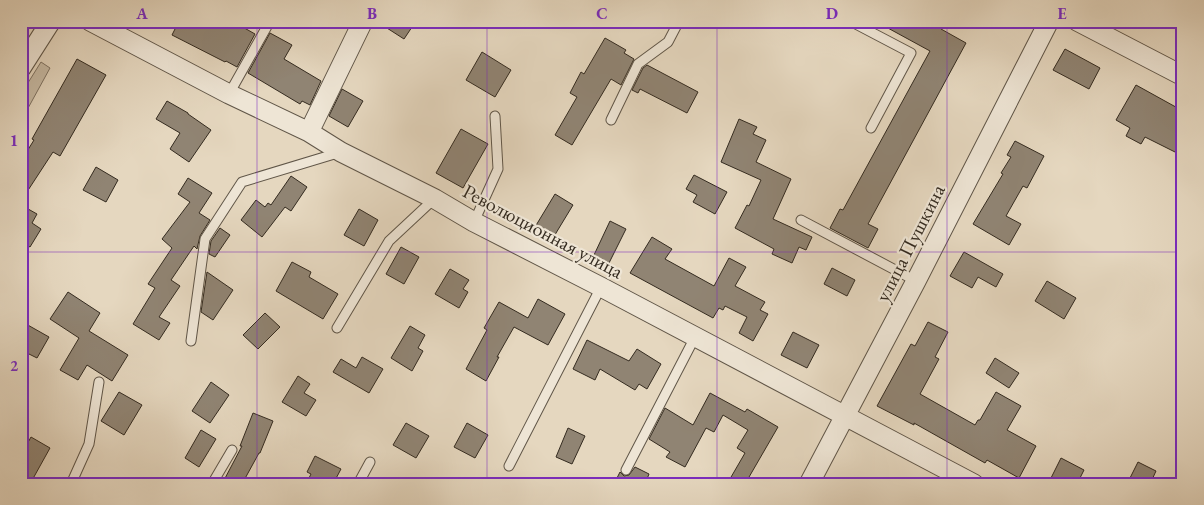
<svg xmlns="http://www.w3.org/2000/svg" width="1204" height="505" font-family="'EB Garamond',serif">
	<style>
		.green { fill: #c7baa4; stroke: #7e7262 }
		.building { fill: #908473; stroke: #342b20 }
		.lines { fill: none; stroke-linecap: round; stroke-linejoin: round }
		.service-casing { stroke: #605648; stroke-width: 11 }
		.minor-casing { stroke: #605648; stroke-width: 21 }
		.service { stroke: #eee5d5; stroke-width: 9 }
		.minor { stroke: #eee5d5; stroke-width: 19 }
		.grid { fill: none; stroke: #7b2cbf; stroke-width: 1; stroke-opacity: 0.55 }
		.labels { text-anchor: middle; stroke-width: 4.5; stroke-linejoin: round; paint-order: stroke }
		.street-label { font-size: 20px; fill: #342b20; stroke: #eee5d5 }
		.neatline { fill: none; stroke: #7b2cbf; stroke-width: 2 }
		.grid-label { font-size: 16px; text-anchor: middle; font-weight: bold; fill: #7b2cbf }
	</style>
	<rect width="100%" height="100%" fill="#e5d7bf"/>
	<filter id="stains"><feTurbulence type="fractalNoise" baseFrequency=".004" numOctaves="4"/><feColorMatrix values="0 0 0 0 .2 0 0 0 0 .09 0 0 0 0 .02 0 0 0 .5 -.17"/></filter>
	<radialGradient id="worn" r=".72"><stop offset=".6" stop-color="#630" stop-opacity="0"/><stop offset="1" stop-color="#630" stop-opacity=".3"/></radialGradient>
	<!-- green -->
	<path class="green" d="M41,62l9,6 -29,53v-27z"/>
	<!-- building -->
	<path class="building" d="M179,21h53l23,13 -18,33 -11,-6 -1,1 -53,-27z
		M376,21h40l-12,18z
		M875,21h59l9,5 -2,3 25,14 -98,181 10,5 -10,19 -38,-20 10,-19 3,1 87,-159z
		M270,33l22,12 -8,14 37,22 -11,24 -8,-4 -2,3 -52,-31z
		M605,38l21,12 -2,3 10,6 -13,26 -10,-6 -39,66 -17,-10 22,-38 -7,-4 11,-21 3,2z
		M1065,49l35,19 -11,21 -36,-19z
		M482,52l29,18 -16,27 -29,-17z
		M77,59l29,16 -46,81 -7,-4 -32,49v-40l13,-21 -2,-1z
		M647,65l51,27 -11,21 -47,-24 -2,4 -6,-3 11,-22z
		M1136,85l47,26v45l-38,-19 -4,7 -15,-8 4,-8 -14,-8z
		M342,89l21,12 -15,26 -19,-11z
		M167,101l21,12v1l23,16 -22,32 -19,-13 10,-16 -24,-14z
		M739,119l18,8 -4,7 13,6 -10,22 35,17 -18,40 39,18 -6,13 -7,-3 -7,16 -20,-9 2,-5 -39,-21 12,-23 2,1 12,-26 -40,-18z
		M461,129l27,15 -25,44 -27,-15z
		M1015,141l29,15 -17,32 -4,-2 -17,30 15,8 -12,21 -36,-21 30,-50 -2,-1 10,-16 -4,-2z
		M96,167l22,13 -12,22 -23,-12z
		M694,175l33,17 -12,22 -22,-12 4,-7 -11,-6z
		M291,176l16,11 -16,24 -6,-4 -23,30 -21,-17 15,-20 9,7 3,-4 3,2z
		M188,178l24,15 -13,20 11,7 -10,16 -3,13 -3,-3 -23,34 9,6 -21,31 11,6 -11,17 -26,-16 22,-36 -7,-4 24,-36 -10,-9 28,-37 -12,-8z
		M555,194l18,11 -20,33 -18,-11z
		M21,205l16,9 -5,9 9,6 -11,18 -9,-5z
		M359,209l19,11 -14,26 -20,-11z
		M610,221l16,8 -17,34 -15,-8z
		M220,228l10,7 -15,22 -6,-3 2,-13z
		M652,237l20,12 -7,10 49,27 15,-28 17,9 -11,19 30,16 -5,8 8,4 -15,27 -14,-8 8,-16 -22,-11 -2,4 -4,-2 -6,10 -83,-45z
		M401,247l18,10 -15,27 -18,-10z
		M964,252l39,22 -7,13 -18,-10 -6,11 -22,-12z
		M292,262l19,10 -2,5 29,17 -15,25 -47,-28z
		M832,268l23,12 -8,16 -23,-12z
		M450,269l19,11 -6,9 5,3 -9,16 -24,-14z
		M207,272l26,18 -20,30 -12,-8z
		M1047,281l29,17 -12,21 -29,-18z
		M68,292l32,21 -11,18 39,24 -16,26 -25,-16 -9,15 -18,-10 19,-32 -29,-19z
		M538,299l27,15 -17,31 -34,-18 -17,30h2l-13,24 -20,-12 21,-39 -3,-2 15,-26 29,16z
		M265,313l15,14 -22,22 -15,-14z
		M928,322l20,10 -13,25 4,2 -19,35 55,31 3,-5h2l16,-28 25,14 -14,24 29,16 -17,32 -32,-18 -2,3 -71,-40v2l-37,-19 34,-62 4,2z
		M26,324l23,13 -12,21 -16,-8v-16z
		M410,326l15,9 -7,13 5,3 -11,20 -21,-13z
		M793,332l26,13 -12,23 -26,-13z
		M587,340l42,21 8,-12 24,15 -14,25 -8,-5 -4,6 -35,-21 -5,11 -22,-11z
		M362,357l21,12 -14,24 -36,-21 8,-13 15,9z
		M995,358l24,15 -10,15 -23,-15z
		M298,376l12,8 -6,9 12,7 -10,16 -24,-14z
		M211,382l18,13 -19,28 -18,-12z
		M119,392l23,13 -18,30 -23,-14z
		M710,393l35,19 2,-3 31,18 -33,57h-18l18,-31 -8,-5 11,-18 -25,-15 -9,17 -8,-4 -21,39 -19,-10 4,-5 -21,-13 16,-31 28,17z
		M253,413l20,8 -13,32h-1l-17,31h-20l20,-38h-2z
		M406,423l23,13 -13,22 -23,-13z
		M467,423l21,12 -13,23 -21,-11z
		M568,428l17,8 -13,28 -16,-7z
		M201,430l15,9 -17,28 -14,-9z
		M31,437l19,11 -20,36h-9v-29z
		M315,456l26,13 -8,15h-27l5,-10 -4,-2z
		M1061,458l23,12 -7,14h-29z
		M1138,462l18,9 -6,13h-23z
		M635,467l14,7 -4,10h-31l6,-12 4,4 5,-1z"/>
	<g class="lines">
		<!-- service casing -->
		<g class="service-casing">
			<path id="service" d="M850,21l61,32 -40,75
				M229,94l41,-73
				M611,120l27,-56 30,-22 11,-21
				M801,220l115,61
				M474,222l24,-53 -3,-53
				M337,328l52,-87 45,-42
				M191,341l14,-102 37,-57 99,-30
				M509,466l92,-179
				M626,470l69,-133
				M71,484l18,-40 10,-62
				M212,484l20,-34
				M358,484l12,-22"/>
		</g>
		<!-- minor casing -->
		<g class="minor-casing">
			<path id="minor" d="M90,21l139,73 80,38 32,20 94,47 39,23 127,65 373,197
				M1077,21l106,55
				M21,68l30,-47
				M309,132l54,-111
				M809,484l107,-203 133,-260"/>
		</g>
		<!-- service -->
		<use href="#service" class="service"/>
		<!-- minor -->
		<use href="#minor" class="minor"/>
	</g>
	<!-- grid -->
	<path class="grid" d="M257,21v463M487,21v463M717,21v463M947,21v463M21,252h1162"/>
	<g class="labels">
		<!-- street labels -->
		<g class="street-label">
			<text transform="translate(543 231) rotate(28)" y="7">Революционная улица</text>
			<text transform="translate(910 243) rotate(-63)" y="7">улица Пушкина</text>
		</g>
	</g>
	<!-- margin -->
	<rect width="1204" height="505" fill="none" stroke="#e5d7bf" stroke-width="55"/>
	<rect x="28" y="28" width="1148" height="450" class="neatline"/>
	<g class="grid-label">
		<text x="142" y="19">A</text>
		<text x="372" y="19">B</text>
		<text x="602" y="19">C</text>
		<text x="832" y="19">D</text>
		<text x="1062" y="19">E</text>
		<text x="14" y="146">1</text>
		<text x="14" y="371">2</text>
	</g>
	<rect width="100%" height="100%" filter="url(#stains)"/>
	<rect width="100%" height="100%" fill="url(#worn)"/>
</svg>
